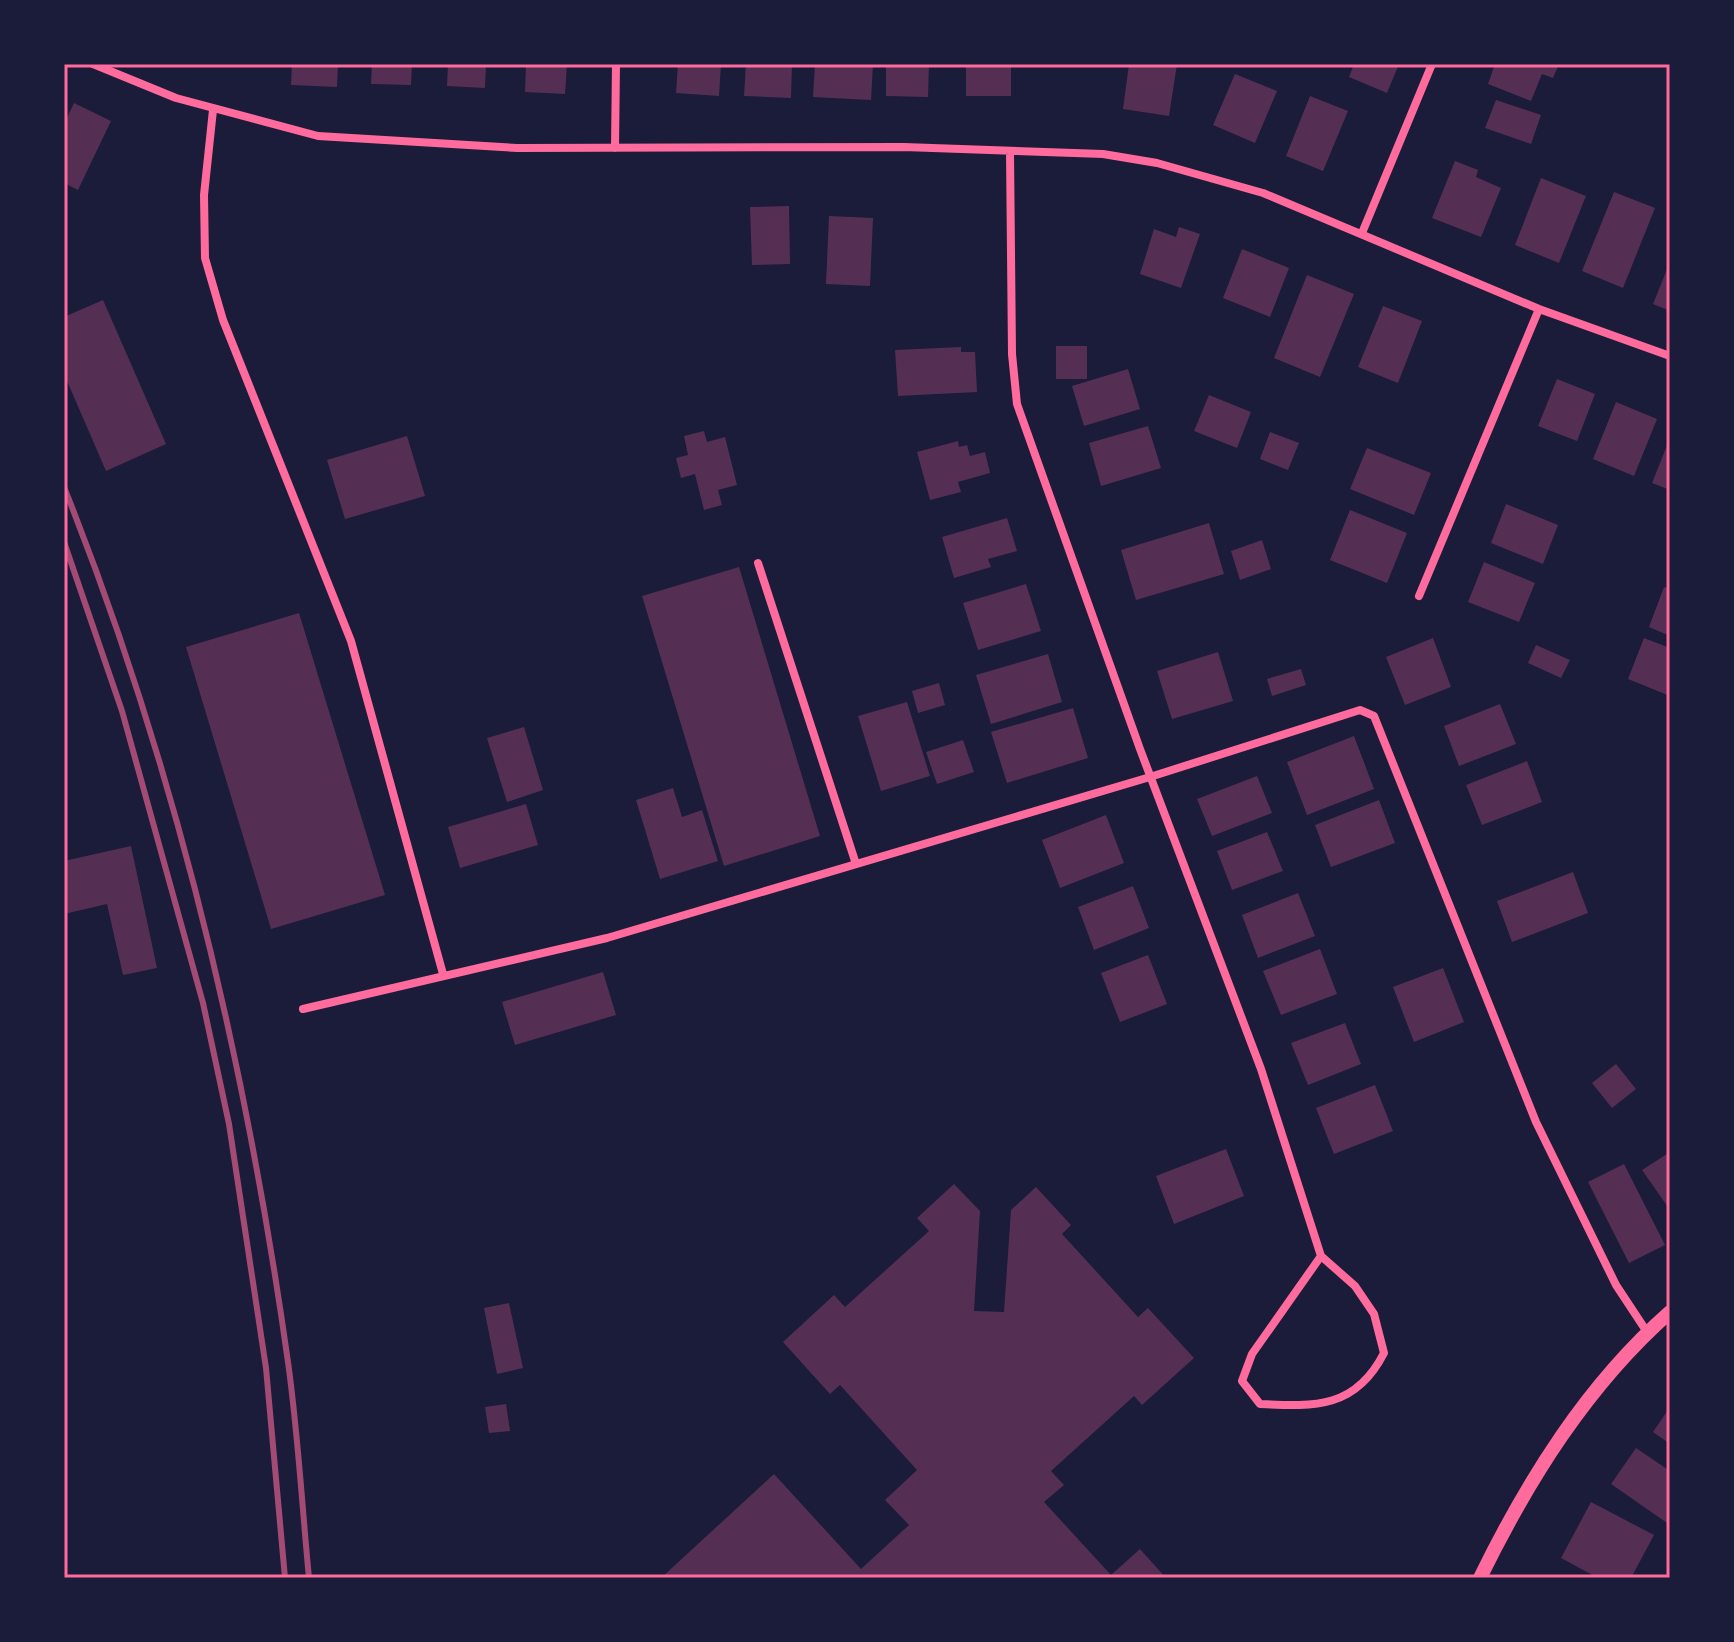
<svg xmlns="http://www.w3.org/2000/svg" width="1734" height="1642" font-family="Mulish,sans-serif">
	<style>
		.building { fill: #542f53 }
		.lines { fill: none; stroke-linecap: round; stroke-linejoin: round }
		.minor { stroke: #ff6b9d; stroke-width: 8 }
		.tertiary { stroke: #ff6b9d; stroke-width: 14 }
		.rail { stroke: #a44b75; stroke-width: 6 }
		.neatline { fill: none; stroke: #ff6b9d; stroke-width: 3 }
	</style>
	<rect width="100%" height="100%" fill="#1b1b3a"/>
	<!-- building -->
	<path class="building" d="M292,64h46l-1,23 -46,-2z
		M372,64h40l-1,21 -40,-1z
		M448,64h38l-1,24 -38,-2z
		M526,64h41l-2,30 -40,-2z
		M678,64h43l-2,32 -43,-3z
		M746,64h46l-1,34 -47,-2z
		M815,64h58l-2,36 -58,-3z
		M886,64h43l-1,33 -42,-1z
		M966,64h45v32h-45z
		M1129,64h48l-8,52 -46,-7z
		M1354,64h45l-12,29 -38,-16z
		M1495,64h64l-6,14 -11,-4 -11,27 -43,-17z
		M1235,74l42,17 -22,52 -42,-18z
		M1310,96l38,15 -25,60 -37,-15z
		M1496,100l45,15 -10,29 -46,-16z
		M74,103l37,18 -33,69 -14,-7v-59z
		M1455,161l23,9 -2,7 25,11 -20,49 -49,-19z
		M1541,178l45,18 -27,67 -44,-18z
		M1614,192l41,16 -32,80 -41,-17z
		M789,206l1,58 -38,1 -2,-58z
		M829,216l44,2 -3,68 -44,-2z
		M1179,227l21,7 -19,54 -41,-14 14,-45 22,8z
		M1242,249l47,19 -19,49 -47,-19z
		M1670,262v49l-17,-7z
		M1307,275l47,19 -34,83 -46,-19z
		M103,300l63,144 -60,27 -42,-97v-57z
		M1383,306l39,15 -24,62 -40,-16z
		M1056,346h31v33h-31z
		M961,347v5h14l2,40 -79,4 -3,-46z
		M1128,369l12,40 -56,17 -12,-40z
		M1557,379l38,15 -18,47 -39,-15z
		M1209,395l42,17 -14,36 -43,-17z
		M1616,402l41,17 -23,57 -41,-17z
		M1148,426l13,42 -60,18 -12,-43z
		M704,431l3,11 18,-5 12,48 -19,5 4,15 -18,5 -9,-36 -14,4 -5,-20 12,-3 -4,-19z
		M1270,432l29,11 -11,27 -28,-11z
		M407,436l18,60 -80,23 -18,-59z
		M1670,438v52l-18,-7z
		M958,441l1,6 8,-2 3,11 15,-4 5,21 -32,9 3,10 -31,8 -13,-48z
		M1367,448l64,25 -17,42 -64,-26z
		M1506,504l52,21 -15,39 -52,-21z
		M1350,510l57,23 -20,50 -57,-23z
		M1007,518l10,33 -29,8 3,8 -37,11 -12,-41z
		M1209,523l15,51 -88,26 -15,-50z
		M1262,540l9,29 -31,11 -9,-29z
		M1484,562l51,21 -16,39 -51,-20z
		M739,567l81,269 -96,30 -82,-270z
		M1026,584l15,47 -63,19 -15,-47z
		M1664,587l6,2v47l-21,-9z
		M299,613l86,282 -114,34 -85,-282z
		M1433,638l18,49 -46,18 -19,-48z
		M1644,638l26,10v48l-42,-17z
		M1536,645l34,15 -9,18 -33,-15z
		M1218,652l15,49 -61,18 -15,-48z
		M1048,654l14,48 -71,22 -15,-49z
		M1301,669l5,16 -34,11 -5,-17z
		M939,683l6,22 -27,8 -6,-22z
		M907,702l23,74 -49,15 -23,-75z
		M1500,704l16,40 -57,22 -15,-40z
		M1073,708l15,50 -81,25 -16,-51z
		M524,727l19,63 -36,12 -20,-64z
		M1354,736l20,53 -67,26 -20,-53z
		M963,740l11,32 -37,12 -11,-32z
		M1527,761l15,41 -60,23 -16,-40z
		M1257,776l15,37 -60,23 -15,-37z
		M673,788l9,29 20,-7 16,51 -58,18 -24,-79z
		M1379,800l16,43 -64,24 -16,-42z
		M526,804l12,41 -78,23 -12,-41z
		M1106,815l18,48 -64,25 -18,-48z
		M1267,832l16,39 -51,19 -15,-39z
		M131,846l26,122 -34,7 -16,-71 -43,10v-53z
		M1573,872l15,41 -76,29 -15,-41z
		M1133,886l16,42 -55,22 -16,-43z
		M1298,893l17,43 -57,22 -16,-43z
		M1320,949l17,45 -56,21 -18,-44z
		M1148,955l19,49 -47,18 -19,-49z
		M1443,968l21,54 -50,20 -21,-55z
		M603,972l13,43 -101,30 -13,-43z
		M1345,1023l16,41 -53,21 -17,-42z
		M1616,1064l20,25 -24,19 -20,-25z
		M1375,1085l18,46 -59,23 -18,-46z
		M1226,1149l18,47 -70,28 -18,-48z
		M1670,1152v58l-28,-40z
		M1624,1164l41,81 -36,18 -41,-81z
		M954,1184l26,27 -6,100 30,1 7,-102 25,-23 35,38 -9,9 76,83 10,-9 46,50 -52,47 -8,-9 -83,75 13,14 -20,17 67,73 29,-26 26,29h-505l113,-104 87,95 48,-44 -24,-25 32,-30 -77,-85 -10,9 -47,-52 51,-47 11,12 84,-76 -12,-13z
		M509,1303l14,65 -26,6 -13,-66z
		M506,1404l4,27 -21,2 -4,-26z
		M1670,1407v37l-17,-12z
		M1636,1448l34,23v54l-59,-41z
		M1591,1502l63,33 -23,43h-33l-37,-20z"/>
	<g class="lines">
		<!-- minor -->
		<path class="minor" d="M93,64l83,34 142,38 199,12 387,-1 199,7 54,9 106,30 276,116 131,47
			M213,110l-9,85 1,63 18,62 128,321 92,333
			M615,148l1,-84
			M1010,152l2,202 5,50 123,345 121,320 60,187 34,30 19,28 10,39c-28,55 -68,54 -124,51l-18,-23 10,-27 69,-98
			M1362,233l70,-169
			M758,563l98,301
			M1419,596l120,-287
			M303,1009l304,-71 543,-161 210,-67 14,6 162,406 80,163 31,47"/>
		<!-- tertiary -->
		<path class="tertiary" d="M1480,1578c48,-98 107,-193 190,-266"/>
		<!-- rail -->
		<path class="rail" d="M64,487c112,280 182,576 224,875 10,71 14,144 21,216
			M64,542l58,169 81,292 26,121 37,244 19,210"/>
	</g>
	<!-- border -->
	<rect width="1734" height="1642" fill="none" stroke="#1b1b3a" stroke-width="132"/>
	<rect x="66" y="66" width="1602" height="1510" class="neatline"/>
</svg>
